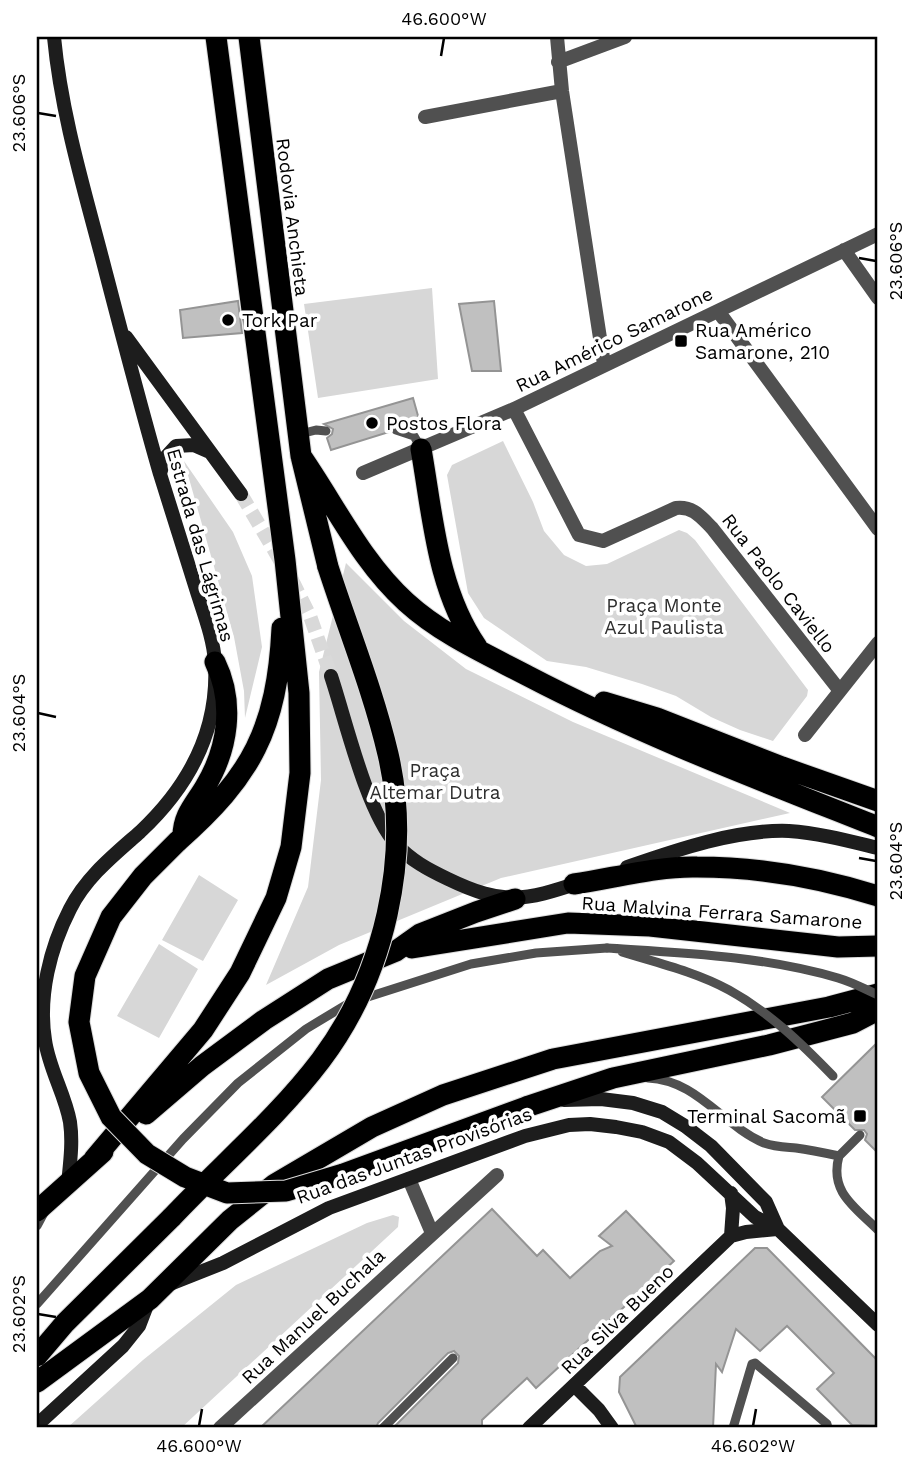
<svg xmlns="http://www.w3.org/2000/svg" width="915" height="1465" font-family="'Work Sans',sans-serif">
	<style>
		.green { fill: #d7d7d7 }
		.building { fill: #c0c0c0; stroke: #949494; stroke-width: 2 }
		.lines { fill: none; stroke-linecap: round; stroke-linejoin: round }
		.secondary-tunnel { stroke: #d9d9d9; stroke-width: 14; stroke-dasharray: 14 7; stroke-linecap: butt }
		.highway-casing { stroke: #dbdbdb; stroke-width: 23 }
		.lane { stroke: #505050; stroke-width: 9 }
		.street { stroke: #505050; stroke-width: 14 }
		.secondary { stroke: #1d1d1d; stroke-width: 14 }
		.highway { stroke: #000; stroke-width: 21 }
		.highway-bridge-casing { stroke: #dbdbdb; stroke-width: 23; stroke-linecap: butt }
		.lane-bridge { stroke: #505050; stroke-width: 9 }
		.highway-bridge { stroke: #000; stroke-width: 21 }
		.ticks { fill: none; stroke: #000; stroke-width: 2.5 }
		.poi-dot { fill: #000; stroke: #fff; stroke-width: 2.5 }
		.labels { text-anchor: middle; stroke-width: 7; stroke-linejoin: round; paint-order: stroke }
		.street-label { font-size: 19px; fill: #000; stroke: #fff }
		.poi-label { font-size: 19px; fill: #000; stroke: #fff; text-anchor: start }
		.park-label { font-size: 19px; fill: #2e2e2e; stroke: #fff }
		.neatline { fill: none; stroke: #000; stroke-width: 2.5 }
		.ticks-label { font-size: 18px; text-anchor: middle; fill: #000 }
	</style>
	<rect width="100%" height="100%" fill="#fff"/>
	<!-- green -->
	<path class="green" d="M432,288l6,91 -120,19 -14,-94z
		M503,441l30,61 11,29 20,24 22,11 21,-2 72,-34 8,3 8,7 113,150 -1,6 -34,45 -33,-11 -29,-13 -35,-21 -34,-12 -56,-17 -39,-6 -63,-43 -16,-25 -21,-118 5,-10z
		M184,461l49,71 19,44 10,71 -17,71 -1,-27 -10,-54z
		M346,563l58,58 62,48 107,53 217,91 -289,65 -162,67 -73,40 42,-98 13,-107 -2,-108z
		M199,875l39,25 -35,61 -41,-21z
		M159,944l39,25 -39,69 -42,-22z
		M393,1215l6,2 -1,10 -217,201h-114l76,-68 93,-75 131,-62z"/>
	<!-- building -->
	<path class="building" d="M238,301l4,32 -59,5 -3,-28z
		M494,301l7,70h-29l-13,-67z
		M413,398l7,25 -13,3 -13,-3 -4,4 -1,5 -58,18 -4,-12 5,-4 1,-5 -9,-5z
		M878,1042v111l-13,-13 2,-6 -3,-4h-9l-33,-33z
		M492,1209l45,47 6,-6 27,28 30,-27 12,-5 -13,-10 27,-25 48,50 -138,127 -9,-10 -45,42v8h-89l65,-65 1,-7 -5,-5 -6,2 -70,70 -2,5h-116z
		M755,1248h12l111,113v65l-26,-1 -35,-36 17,-16 -47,-47 -27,25 -24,-22 -14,43 -6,-8 -3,64h-76l-18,-36 1,-15z"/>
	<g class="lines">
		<!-- secondary-tunnel -->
		<path class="secondary-tunnel" d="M241,494l40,68
			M292,580l18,36 21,60"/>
		<!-- highway casing -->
		<g class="highway-casing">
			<path id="highway" d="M249,37l52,419 27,111
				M421,449c12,68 16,140 56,198
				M301,456c34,49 60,105 105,146 35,32 80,52 122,74 113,59 232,104 350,151
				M604,702l53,16 125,49 96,34
				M183,836c0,-21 12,-32 22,-49 23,-38 30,-84 10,-125
				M177,842c75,-66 100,-113 105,-214
				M574,884c41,-6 83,-18 123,-17 60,0 124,11 181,29
				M412,948l156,-25 82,3 188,21 40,-1
				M526,1107l87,-29 156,-33 84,-22 25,-13
				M146,1114l56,-48 62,-46 64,-41 68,-28 24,-17 56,-22 39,-13
				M94,1159l109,-129 37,-57 36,-75 15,-51 9,-74 -1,-80 -14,-133 -69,-523
				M37,1211l66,-59
				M37,1356l28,-33 107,-106
				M37,1382l113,-83 80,-79 45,-36 97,-57 71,-32 110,-36 276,-52 49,-13"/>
		</g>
		<!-- lane -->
		<path class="lane" d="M396,430l18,6 7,12
			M300,434l16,-4 10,1
			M648,1078c49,2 74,47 116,65 11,4 21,4 32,5 15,2 29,5 43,8
			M839,1156c-10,36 16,51 39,74
			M839,1156l21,-21
			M37,1226l8,-15
			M37,1304l146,-165 55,-56 68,-54 43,-26 122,-39 65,-11 71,-5
			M383,1428l70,-70
			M733,1428l19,-64 3,-1 72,61 1,4"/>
		<!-- street -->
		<path class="street" d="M557,37l5,54 42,273
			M558,62l67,-25
			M425,117l137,-26
			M844,250l34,48
			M718,311l160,218
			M514,409l65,126 24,6 73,-33c17,-2 25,9 36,20l128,163
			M363,473l151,-64 364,-175
			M805,735l73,-92
			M409,1179l23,54
			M220,1428l277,-253"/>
		<!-- secondary -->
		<path class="secondary" d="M54,37c7,74 28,145 47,217 19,73 38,147 59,220 12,39 25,79 37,118 7,22 17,48 18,71 4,68 -27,124 -75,169 -26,23 -54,45 -70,77 -20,39 -32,87 -25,131 4,29 20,54 25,82 3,21 0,41 -2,62
			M126,337l115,157
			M160,474l4,-15 12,-13 18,-1 16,7
			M331,676c15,45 35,134 65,168 14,16 33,26 52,35 56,27 76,22 133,3
			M627,867c49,-17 109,-38 162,-36 30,2 60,10 89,17
			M564,1100l37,-1 32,4 29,9 23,14 26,20 55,56 12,27 100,96
			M731,1193l2,15 -2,28
			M170,1284l53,-21 106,-55 196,-72 44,-11 21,-1 26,3 26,5 27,10 28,21 58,54 23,12
			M575,1386l24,24 13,18
			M37,1425l86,-79 16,-20 10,-26
			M529,1428l202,-192 15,-4 31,-3"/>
		<!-- highway -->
		<use href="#highway" class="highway"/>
		<!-- highway-bridge casing -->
		<g class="highway-bridge-casing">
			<path id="highway-bridge" d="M177,842l-34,34 -32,41 -26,59 -6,46 10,51 22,44 36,37 38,23 42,16 59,-2 57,-17 183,-67
				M172,1217c49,-52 106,-100 149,-157 63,-84 91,-203 67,-306 -15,-64 -40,-125 -60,-187"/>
		</g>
		<!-- lane-bridge -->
		<path class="lane-bridge" d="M607,948c77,5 157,8 231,30 14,4 27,11 40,17
			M622,952c36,11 74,20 107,38 40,22 73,54 104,86"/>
		<!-- highway-bridge -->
		<use href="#highway-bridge" class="highway-bridge"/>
	</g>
	<!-- ticks -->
	<path class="ticks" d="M441,56l3,-18M38,113l18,3M859,258l17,3M38,713l18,4M859,858l17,3M38,1314l18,3M199,1426l3,-17M753,1426l3,-17"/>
	<!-- markers -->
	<g class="poi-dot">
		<circle cx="228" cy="320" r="7"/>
		<rect x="674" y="334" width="14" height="14" rx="3.5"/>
		<circle cx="372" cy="423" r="7"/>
		<rect x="853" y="1109" width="14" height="14" rx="3.5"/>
	</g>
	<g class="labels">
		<!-- street labels -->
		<g class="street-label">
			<text transform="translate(293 217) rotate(83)" y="7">Rodovia Anchieta</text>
			<text transform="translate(614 339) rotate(-26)" y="7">Rua Américo Samarone</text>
			<text transform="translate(201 545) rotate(74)" y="7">Estrada das Lágrimas</text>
			<text transform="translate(779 583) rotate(52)" y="7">Rua Paolo Caviello</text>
			<text transform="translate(722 912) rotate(4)" y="7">Rua Malvina Ferrara Samarone</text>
			<text transform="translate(414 1155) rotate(-20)" y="7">Rua das Juntas Provisórias</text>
			<text transform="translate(313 1316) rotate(-43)" y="7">Rua Manuel Buchala</text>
			<text transform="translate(617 1319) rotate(-44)" y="7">Rua Silva Bueno</text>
		</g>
		<!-- poi labels -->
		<g class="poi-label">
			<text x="242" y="327">Tork Par</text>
			<text x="695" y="337">Rua Américo<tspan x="695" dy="22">Samarone, 210</tspan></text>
			<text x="386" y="430">Postos Flora</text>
			<text x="846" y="1123" text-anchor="end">Terminal Sacomã</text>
		</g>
		<!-- park labels -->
		<g class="park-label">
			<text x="664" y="612">Praça Monte<tspan x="664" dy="22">Azul Paulista</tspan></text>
			<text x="435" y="777">Praça<tspan x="435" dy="22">Altemar Dutra</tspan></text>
		</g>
	</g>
	<!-- border -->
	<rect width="915" height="1465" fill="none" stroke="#ffffff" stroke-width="77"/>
	<rect x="38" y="38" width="838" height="1388" class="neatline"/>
	<g class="ticks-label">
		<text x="444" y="25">46.600°W</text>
		<text transform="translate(19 113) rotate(-90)" y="6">23.606°S</text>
		<text transform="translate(896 261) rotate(-90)" y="6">23.606°S</text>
		<text transform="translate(19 713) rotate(-90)" y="6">23.604°S</text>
		<text transform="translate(896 861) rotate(-90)" y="6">23.604°S</text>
		<text transform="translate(19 1314) rotate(-90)" y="6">23.602°S</text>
		<text x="199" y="1452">46.600°W</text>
		<text x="753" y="1452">46.602°W</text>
	</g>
</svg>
